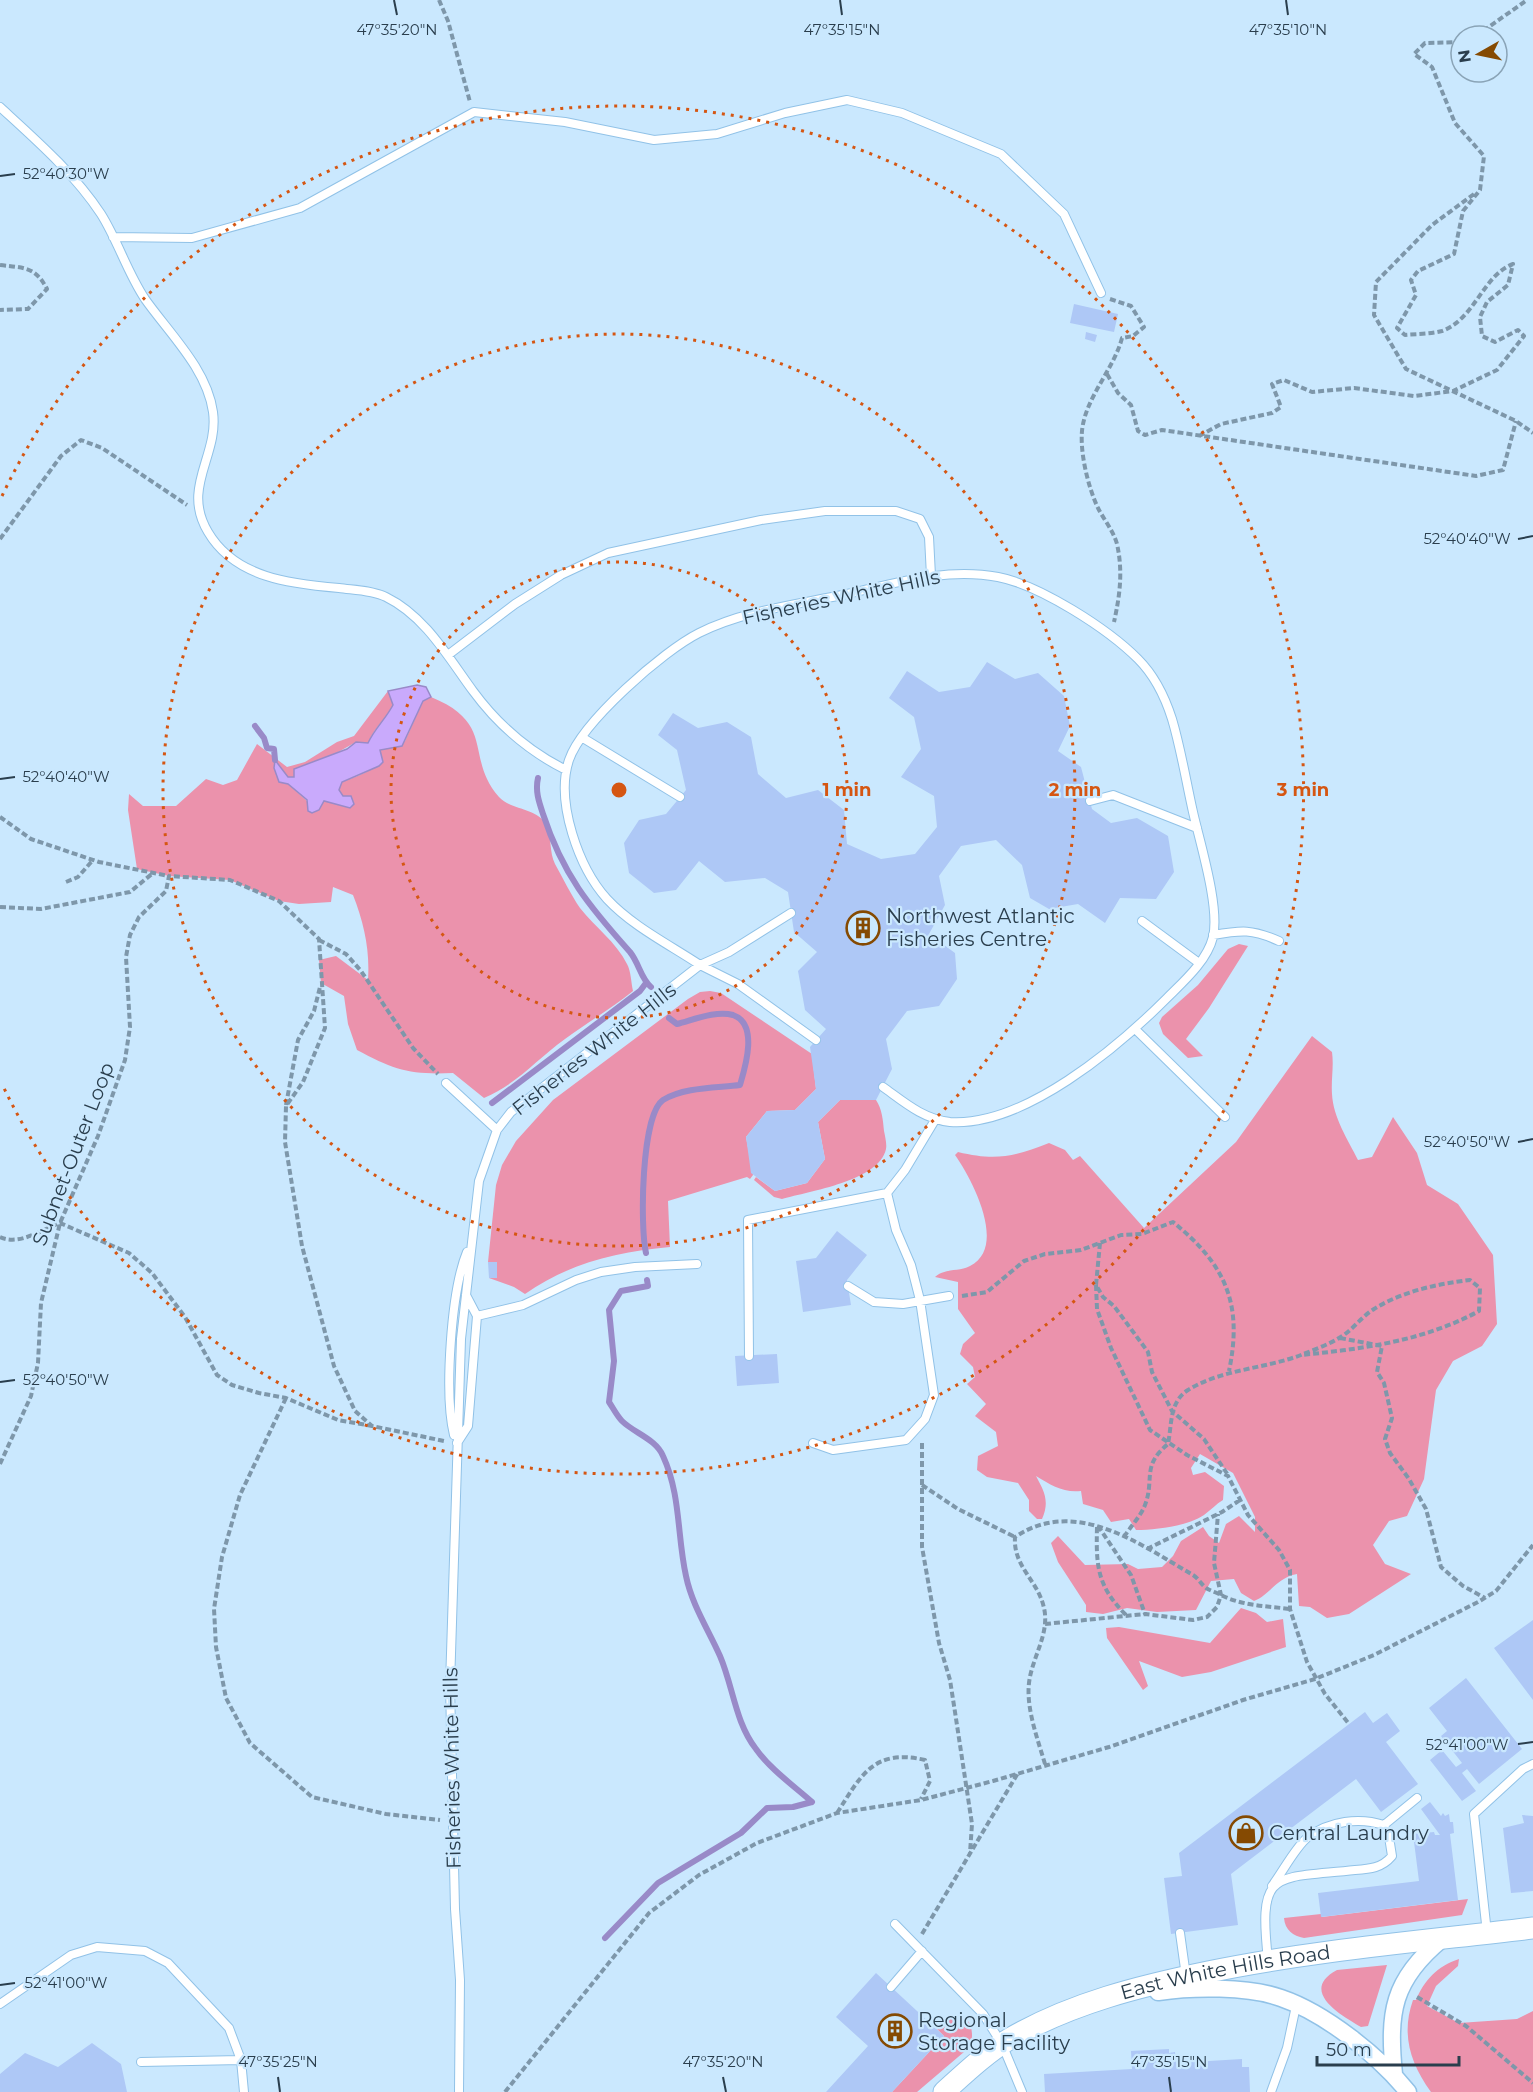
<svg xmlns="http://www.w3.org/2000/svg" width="1533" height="2092" font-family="Montserrat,sans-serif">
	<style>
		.green { fill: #eb92ac }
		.water { fill: #c9aafc; stroke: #998ac8; stroke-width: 1.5 }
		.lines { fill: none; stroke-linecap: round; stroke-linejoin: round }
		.stream { stroke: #998ac8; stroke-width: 6 }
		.building { fill: #aec8f6 }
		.service-casing { stroke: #91c2e7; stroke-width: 10 }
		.minor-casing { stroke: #91c2e7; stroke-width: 19 }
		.tertiary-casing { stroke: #91c2e7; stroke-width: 23 }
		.path { stroke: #7e97aa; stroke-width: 4; stroke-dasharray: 6 3; stroke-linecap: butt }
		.service { stroke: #fff; stroke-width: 8 }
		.minor { stroke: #fff; stroke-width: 16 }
		.tertiary { stroke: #fff; stroke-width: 21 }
		.ticks { fill: none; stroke: #2a3e4d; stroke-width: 2 }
		.ring { fill: none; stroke: #d55612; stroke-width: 3; stroke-dasharray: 3 6 }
		.labels { text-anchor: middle; stroke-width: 4.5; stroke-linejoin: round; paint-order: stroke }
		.street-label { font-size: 20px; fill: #2a3e4d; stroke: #cae8fe }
		.poi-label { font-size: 20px; fill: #2a3e4d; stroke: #cae8fe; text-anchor: start }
		.ticks-label { font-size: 15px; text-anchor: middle; fill: #2a3e4d; stroke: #cae8fe; stroke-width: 4.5; stroke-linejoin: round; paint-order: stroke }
		.centre { fill: #d55612; stroke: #cae8fe; stroke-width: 3 }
		.ring-label { font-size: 18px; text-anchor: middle; font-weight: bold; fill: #d55612; stroke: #cae8fe; stroke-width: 4.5; stroke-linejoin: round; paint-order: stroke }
	</style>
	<rect width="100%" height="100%" fill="#cae8fe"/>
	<!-- green -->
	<path class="green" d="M388,691l5,14c-8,15 -19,23 -25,38l-12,-1 -62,35h-6l-12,-16 12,23 19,17 1,6 16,-7 26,8 -11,-18 3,-8c16,-7 39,-11 37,-32l26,-9 18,-40 8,-4c66,27 33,60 68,100 12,13 38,11 47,27 6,12 3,28 9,40 8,14 16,31 25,44 15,19 36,34 47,56 4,7 4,18 6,27 -22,18 -45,31 -68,48 -29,21 -48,45 -81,59l-31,-25c-43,2 -59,-3 -96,-23l-9,-26 -4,-28 -23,-13 -2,-23 17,-4 32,24c2,-30 -4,-57 -15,-85l-20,-8 -2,15 -32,2 -20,-3 -49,-21 -61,-4 -32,-7 -9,-59 1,-16 14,12h33l30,-27 17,6 14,-5 20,-36 30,23 18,-5 32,-20 17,-6z
		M1239,944l9,2 -39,62 -23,31 17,17 -15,2 -25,-24 -4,-11 3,-6 36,-32 30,-36z
		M710,991l11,2 91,61 4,35 -21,21 -28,1 -21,26 7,38 -3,4 -3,-2 -79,24 2,46c-53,5 -101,16 -145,47l-11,-7 -25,-9h8v-15l-9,-1 8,-77 6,-20 14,-24 37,-41 135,-101 12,-7z
		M1312,1036l20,16c2,14 -1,28 0,42 1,23 16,46 26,66l14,-3 21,-40 24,36 10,32 31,19 35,51 4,69 -15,22 -29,15 -17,29 -12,89 -17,37 -18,5 -16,24 12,19 26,10 -62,40 -22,4 -17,-11 -11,-1 -2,-32c-21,4 -26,20 -43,27l-13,-8 -7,-14 -23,2 -15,29 -39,2 -30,-4 -24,6 -17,-2v-7l-28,-43 -7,-19 7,-7 27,29 43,-1 10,5 24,-2 11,-11 8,-15 22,-14 6,9 10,7 7,-19 13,-8 16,16v-15l-22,-44 -33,-19 -9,14 2,7 12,-3 19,14 -1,14c-7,4 -12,10 -19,15 -16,11 -48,15 -68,15l-7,-11 -18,3 -8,-12 -20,-6 -2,-13c-18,2 -30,-6 -45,-15 8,15 14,25 6,43h-5l-8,-8v-11l-11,-17 -31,-6 -10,-7 1,-14 20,-10 -2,-14 -21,-16 11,-12 -19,-20 8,-7 -2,-10 -13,-13 3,-10 12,-11 -17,-24v-27l-23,-5c10,-9 23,-5 35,-11 38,-19 2,-87 -15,-111l3,-3c37,9 56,5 91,-9l16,7 8,10 7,-4 64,72 92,-86z
		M840,1100h36c6,9 7,20 8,31 1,5 3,13 2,18 -7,32 -76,42 -104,50l-8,-2 -20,-17 2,-3 19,14 32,-8 18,-24 -7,-37z
		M1241,1608l15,5 11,9 16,-3 3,28 -75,25 -29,5 -43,-16 9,25 -5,4 -36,-52 -1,-10 13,-1 91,16z
		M1468,1899l-6,16 -158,23c-11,-2 -19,-8 -20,-20l37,-4 1,3z
		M1459,1959l-1,7 -22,20 -9,20 32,17 58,-4 16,-8v81h-102c-21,-29 -30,-58 -18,-92h3c8,-19 21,-34 43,-41z
		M1387,1965l-19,61 -7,1c-19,-11 -63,-36 -24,-57z
		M953,2015c18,0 21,14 18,31l-54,46h-25l52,-56 -10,-10 6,-6z"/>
	<!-- water -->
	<path class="water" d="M417,685l9,2 5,10 -8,4 -21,45 -22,4 3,12 -4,4 -37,16 -3,8 4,6h8l3,8 -4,4 -26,-7 -5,9 -7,3 -4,-2 -1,-11 -19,-16 -9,-2 -5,-14 1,-8 13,17h6v-8l53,-20 9,-7 12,1c7,-15 17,-23 25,-38l-5,-14z"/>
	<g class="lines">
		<!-- stream -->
		<path class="stream" d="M255,726l9,12 3,10 7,1 1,11
			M538,778c-3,13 1,24 5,36 20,61 46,92 87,138 9,11 11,27 21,35
			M492,1103l148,-112 6,-8
			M646,1253c-6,-25 -5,-138 17,-153 21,-13 53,-12 77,-15 5,-17 19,-61 -7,-70 -17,-5 -40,5 -56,9l-8,-6
			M647,1280l1,6 -27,5 -12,19 5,51 -5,41c4,6 8,14 13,19 12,12 34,18 41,35 18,39 14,80 23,120 6,29 22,53 34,80 13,30 15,66 36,93 14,20 38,37 56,53
			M605,1938l53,-55 83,-50 26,-25 26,-1 19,-5"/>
	</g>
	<!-- building -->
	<path class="building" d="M1074,304l44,10 -4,18 -44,-9z
		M1086,332l11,3 -2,7 -10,-3z
		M987,662l28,17 23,-6 26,23 6,30 -12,25 23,16 11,42 19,14 26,-5 31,18 6,36 -18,27 -36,-1 -15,25 -27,-19 -29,5 -19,-11 -8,-33 -26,-25 -35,6 -22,30 6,29 -16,29 26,19 2,26 -18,27 -32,5 -21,28 6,30 -16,31h-36l-22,22 7,37 -18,24 -32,8 -24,-18 -5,-36 21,-26 28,-1 21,-21 -6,-42 16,-18 -21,-19 -7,-39 19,-19 -23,-20 -6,-40 -23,-14 -40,4 -26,-21 -23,29 -22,3 -25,-20 -5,-30 15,-23 27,-6 20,-24 -9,-40 -19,-15 15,-22 25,15 29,-6 24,15 7,37 28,24 32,-8 26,20 3,34 34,15 34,-5 22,-27 -3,-31 -33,-19 20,-28 -7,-32 -25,-19 18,-27 32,21 31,-5z
		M837,1231l30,24 -20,25 4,25 -48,7 -7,-51 20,-3z
		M488,1262h9v16h-8z
		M777,1354l2,29 -42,3 -2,-30z
		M1533,1620v80l-39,-52z
		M1466,1678l56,71 -43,35 -12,-15 -5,4 14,18 -14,10 -32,-41 12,-10 14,17 6,-4 -21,-27 6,-5 -18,-23z
		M1365,1712l8,11 14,-10 13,18 -14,11 32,42 -37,28 -25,-33 -125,95 7,51 -67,9 -7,-56 18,-2 -3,-23z
		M1430,1802l11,14 2,-3 2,3 4,-2 1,8h3l1,11 -4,1 8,66 -137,17 -3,-24 101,-12 -6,-47 21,-2 1,3h5l-19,-26z
		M1522,1815l11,1v75l-22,2 -8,-65 21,-5z
		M876,1973l68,63 -52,56h-66l42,-46 -32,-29z
		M92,2043l29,21 6,28h-127v-18l25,-21 33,14z
		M1169,2049v4l6,-1 1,11 66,-4v8h7l1,25h-205l-1,-18 88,-5 -1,-18z"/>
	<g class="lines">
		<!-- service casing -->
		<g class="service-casing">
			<path id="service" d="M0,107c36,33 74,66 101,107 17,27 26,58 44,85 24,34 62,70 68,113 6,44 -32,75 -5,120 27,46 83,52 131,56 14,2 33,2 47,9 39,19 62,60 87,94 25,34 55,60 93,79
				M113,237l79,1 108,-30 174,-96 91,10 89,18 63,-6 68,-21 62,-13 55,13 99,41 63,60 37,79
				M448,655l67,-51 46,-29 47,-22 153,-33 64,-9h71l24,8 9,18 2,39
				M583,738l97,59
				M1090,801l23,-6 84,33
				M791,913l-62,39 -29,13c-30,-20 -68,-39 -93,-66 -28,-31 -52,-97 -38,-139 13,-38 94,-109 130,-127 44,-22 95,-28 143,-38 51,-11 103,-28 156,-18 42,8 110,52 140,82 17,17 27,38 34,60 9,30 14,62 21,93 7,31 27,95 20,125 -6,24 -29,44 -46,61 -49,49 -143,129 -217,124 -27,-3 -46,-20 -67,-35
				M1142,921l57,42
				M1213,935c29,-5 39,-6 66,6
				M1135,1029l90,88
				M446,1083l51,47
				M848,1286l26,16 29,2 46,-8
				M477,1316l46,-11 53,-25 25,-8 34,-5 62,-3
				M749,1356l-1,-136 139,-27 18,-23 30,-50
				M454,1435c-10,-41 -3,-144 13,-183
				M457,1443l11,-17 9,-110 -11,-21
				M813,1443l20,7 73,-10 19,-21 9,-24 -14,-95 -9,-35 -15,-35 -9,-37
				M1384,1825l33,-27
				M895,1924l88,90 19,30 20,48
				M1180,1933l6,43
				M1487,1933l-13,-119 49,-45 10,-5
				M1268,1960c-10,-92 5,-81 87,-90 15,-1 27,-2 37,-14l-3,-19 -5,-12c-25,-8 -54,-4 -76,12 -12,9 -26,36 -36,49
				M891,1987l31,-36
				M0,2004l71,-49 26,-8 48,4 23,12 61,65 12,32 3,32
				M141,2062l100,-2
				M459,2092l1,-112 -5,-71 -5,-224 11,-346 18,-158 18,-51 14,-18 189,-147 38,19 78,56
				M1271,2092l16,-44 9,-42"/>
		</g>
		<!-- minor casing -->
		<g class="minor-casing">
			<path id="minor" d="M1158,1992c34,-5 90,-6 123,6 44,15 98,58 127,94
				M1394,2074c-6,-61 -2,-94 48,-135"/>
		</g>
		<!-- tertiary casing -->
		<g class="tertiary-casing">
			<g id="tertiary">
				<path id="s1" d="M944,2092c21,-19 42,-39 67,-54 61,-35 129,-52 197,-66 107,-22 217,-31 325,-44"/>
			</g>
		</g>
		<!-- path -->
		<path class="path" d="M439,0l9,21 22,81
			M1476,36l51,-36
			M1474,194l-42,31 -56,57 -2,33 32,54 110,52 17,12
			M0,265c24,3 35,1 47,24l-19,20 -28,1
			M1110,299l21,7 13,21 -11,9 -11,2c-8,31 -37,60 -40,93 -2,22 6,56 16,77 6,12 15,22 19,36 6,27 3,51 -3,78
			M1107,374l11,19 13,12 7,26 7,4 17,-5 314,46 27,-6 13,-49
			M1199,436l22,-12 51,-11 9,-6 -9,-23 12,-4 28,12 42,-4 60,8 39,-5 44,-21 27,-34 -6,-6 -23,12 -13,-6 -2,-19 7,-15 21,-17 5,-21c-30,11 -38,55 -71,67 -11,3 -26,3 -37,4l-8,-7 19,-33 -5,-15 7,-9 36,-17 9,-43 17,-21 4,-34 -29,-33 -23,-56 -18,-13 11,-11 36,-1
			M0,539l61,-83 20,-16 21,8 85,57
			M0,817l31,22 68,23 70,14
			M66,882l12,-5 15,-17
			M0,907l41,2 89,-17 23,-19
			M319,940l27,14 15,17 52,77 25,26
			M286,1105l12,-65 16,-29 6,-24
			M0,1237c19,9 41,-7 60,-14l69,30 23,20 33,44 32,58 15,10 27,8 27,5 52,22 34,6
			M1100,1243l-4,42 7,12 11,9 34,46 4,20 20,39 32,28 24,36
			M1096,1285l1,24 14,39 39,82 37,25 41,21 20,39 31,35 11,20v39l17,53 18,32 24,30
			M962,1296l25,-4 37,-31 21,-7 36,-4 40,-15 21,-1 31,-12c53,43 70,82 56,149
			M1340,1338l42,8 -5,26 7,11 8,35 -7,21 5,14 19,26 17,30 15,58 22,19 22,12
			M286,1398l-46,97 -18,62 -8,52 2,38 10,51 24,45 62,54 74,17 54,6
			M922,1443v104l17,96 11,37 5,32 17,112 -2,29
			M0,1464l31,-68 7,-33 3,-60 19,-80 38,-87 27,-76 5,-33 -4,-70 4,-22 9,-18 27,-26 3,-15 61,4 49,21 40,38 6,89 -22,54 -17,24 -1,36 17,104 32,120 21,45 17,15 72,15
			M922,1485l36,24 57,28
			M1098,1526l33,49 14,39
			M1097,1527c-1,39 0,59 29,88
			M1124,1537c6,-10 17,-21 21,-32 10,-26 -4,-39 23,-61 4,-19 1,-42 20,-54 34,-21 76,-21 113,-35 12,-5 27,-10 38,-17 13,-7 22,-21 35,-29 29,-18 63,-25 96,-29l10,8 -1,23c-55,30 -117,38 -178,44
			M1147,1549l75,-37 18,-12
			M1045,1624l100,-10 48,6 14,-3 10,-10 4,-12 -7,-32 4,-49
			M1045,1764c-7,-24 -19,-55 -16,-81 3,-26 21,-49 15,-75 -6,-28 -31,-41 -29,-71 61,-41 126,8 178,38 5,3 8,9 13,13 5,3 12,5 17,8 21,10 44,10 67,13
			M837,1813c24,-37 36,-65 88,-53l5,21 -9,18
			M922,1934l96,-161
			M1417,1997l49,29 67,57
			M505,2092l144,-179 50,-38 58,-32 80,-30 84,-13 72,-19 116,-34 134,-47 72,-21 59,-24 104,-53 18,-11 37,-46"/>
		<!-- service -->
		<use href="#service" class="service"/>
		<!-- minor -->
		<use href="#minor" class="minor"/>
		<!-- tertiary -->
		<use href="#tertiary" class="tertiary"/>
	</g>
	<!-- ticks -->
	<path class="ticks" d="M394,0l3,15M840,0l2,15M1286,0l2,15M0,176l15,-2M1518,539l15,-3M0,779l15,-2M1518,1142l15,-3M0,1382l15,-2M1518,1744l15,-2M0,1985l15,-2M278,2077l2,15M723,2077l3,15M1169,2077l2,15"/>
	<!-- distance rings -->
	<g class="ring">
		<circle cx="619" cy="790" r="228"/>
		<circle cx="619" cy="790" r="456"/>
		<path d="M2 496A684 684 0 1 1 2 1084"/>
	</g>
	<!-- icons -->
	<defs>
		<g id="building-ring" transform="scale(1.725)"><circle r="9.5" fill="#cae8fe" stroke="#854a02" stroke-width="1.5"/><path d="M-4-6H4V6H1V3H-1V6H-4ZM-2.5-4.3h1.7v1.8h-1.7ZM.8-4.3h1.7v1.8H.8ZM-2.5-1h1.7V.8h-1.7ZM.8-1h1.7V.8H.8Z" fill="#854a02"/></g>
		<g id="shop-ring" transform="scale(1.725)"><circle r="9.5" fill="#cae8fe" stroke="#854a02" stroke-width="1.5"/><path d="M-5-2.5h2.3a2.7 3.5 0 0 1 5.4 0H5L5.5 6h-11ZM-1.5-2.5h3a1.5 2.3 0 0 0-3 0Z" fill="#854a02"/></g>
	</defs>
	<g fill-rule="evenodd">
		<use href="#building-ring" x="863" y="928"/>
		<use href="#shop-ring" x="1246" y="1833"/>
		<use href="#building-ring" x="895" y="2031"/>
	</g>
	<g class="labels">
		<!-- street labels -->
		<g class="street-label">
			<text transform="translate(841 597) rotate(-12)" y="7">Fisheries White Hills</text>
			<text transform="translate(594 1049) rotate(-38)" y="7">Fisheries White Hills</text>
			<text transform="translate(73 1154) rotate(-69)" y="7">Subnet-Outer Loop</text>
			<text transform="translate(452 1768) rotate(-91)" y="7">Fisheries White Hills</text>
			<text dy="7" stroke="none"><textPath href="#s1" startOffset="312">East White Hills Road</textPath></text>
		</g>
		<!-- poi labels -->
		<g class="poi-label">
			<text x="886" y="923">Northwest Atlantic<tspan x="886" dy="23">Fisheries Centre</tspan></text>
			<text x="1269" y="1840">Central Laundry</text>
			<text x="918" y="2027">Regional<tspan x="918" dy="23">Storage Facility</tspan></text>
		</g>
	</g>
	<g class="ticks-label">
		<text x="397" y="35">47°35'20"N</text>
		<text x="842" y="35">47°35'15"N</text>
		<text x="1288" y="35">47°35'10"N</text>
		<text x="66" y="179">52°40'30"W</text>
		<text x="1467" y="544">52°40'40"W</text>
		<text x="66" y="782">52°40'40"W</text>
		<text x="1467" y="1147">52°40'50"W</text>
		<text x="66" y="1385">52°40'50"W</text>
		<text x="1467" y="1750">52°41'00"W</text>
		<text x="66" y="1988">52°41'00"W</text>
		<text x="278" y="2067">47°35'25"N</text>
		<text x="723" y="2067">47°35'20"N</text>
		<text x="1169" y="2067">47°35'15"N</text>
	</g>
	<circle cx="619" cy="790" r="9" class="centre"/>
	<g class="ring-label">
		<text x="847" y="796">1 min</text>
		<text x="1075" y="796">2 min</text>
		<text x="1303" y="796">3 min</text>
	</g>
	<!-- north arrow -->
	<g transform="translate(1479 54) rotate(261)"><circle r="28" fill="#cae8fe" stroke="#8aa4b7" stroke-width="1.5"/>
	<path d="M0-4.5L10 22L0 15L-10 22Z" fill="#854a02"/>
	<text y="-9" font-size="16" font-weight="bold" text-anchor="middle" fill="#2a3e4d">N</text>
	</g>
	<!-- scale -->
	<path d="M1317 2056v9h142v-9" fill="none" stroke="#2a3e4d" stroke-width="3"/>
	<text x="1326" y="2056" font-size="18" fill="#2a3e4d" stroke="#cae8fe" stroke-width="4.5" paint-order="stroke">50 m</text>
</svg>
